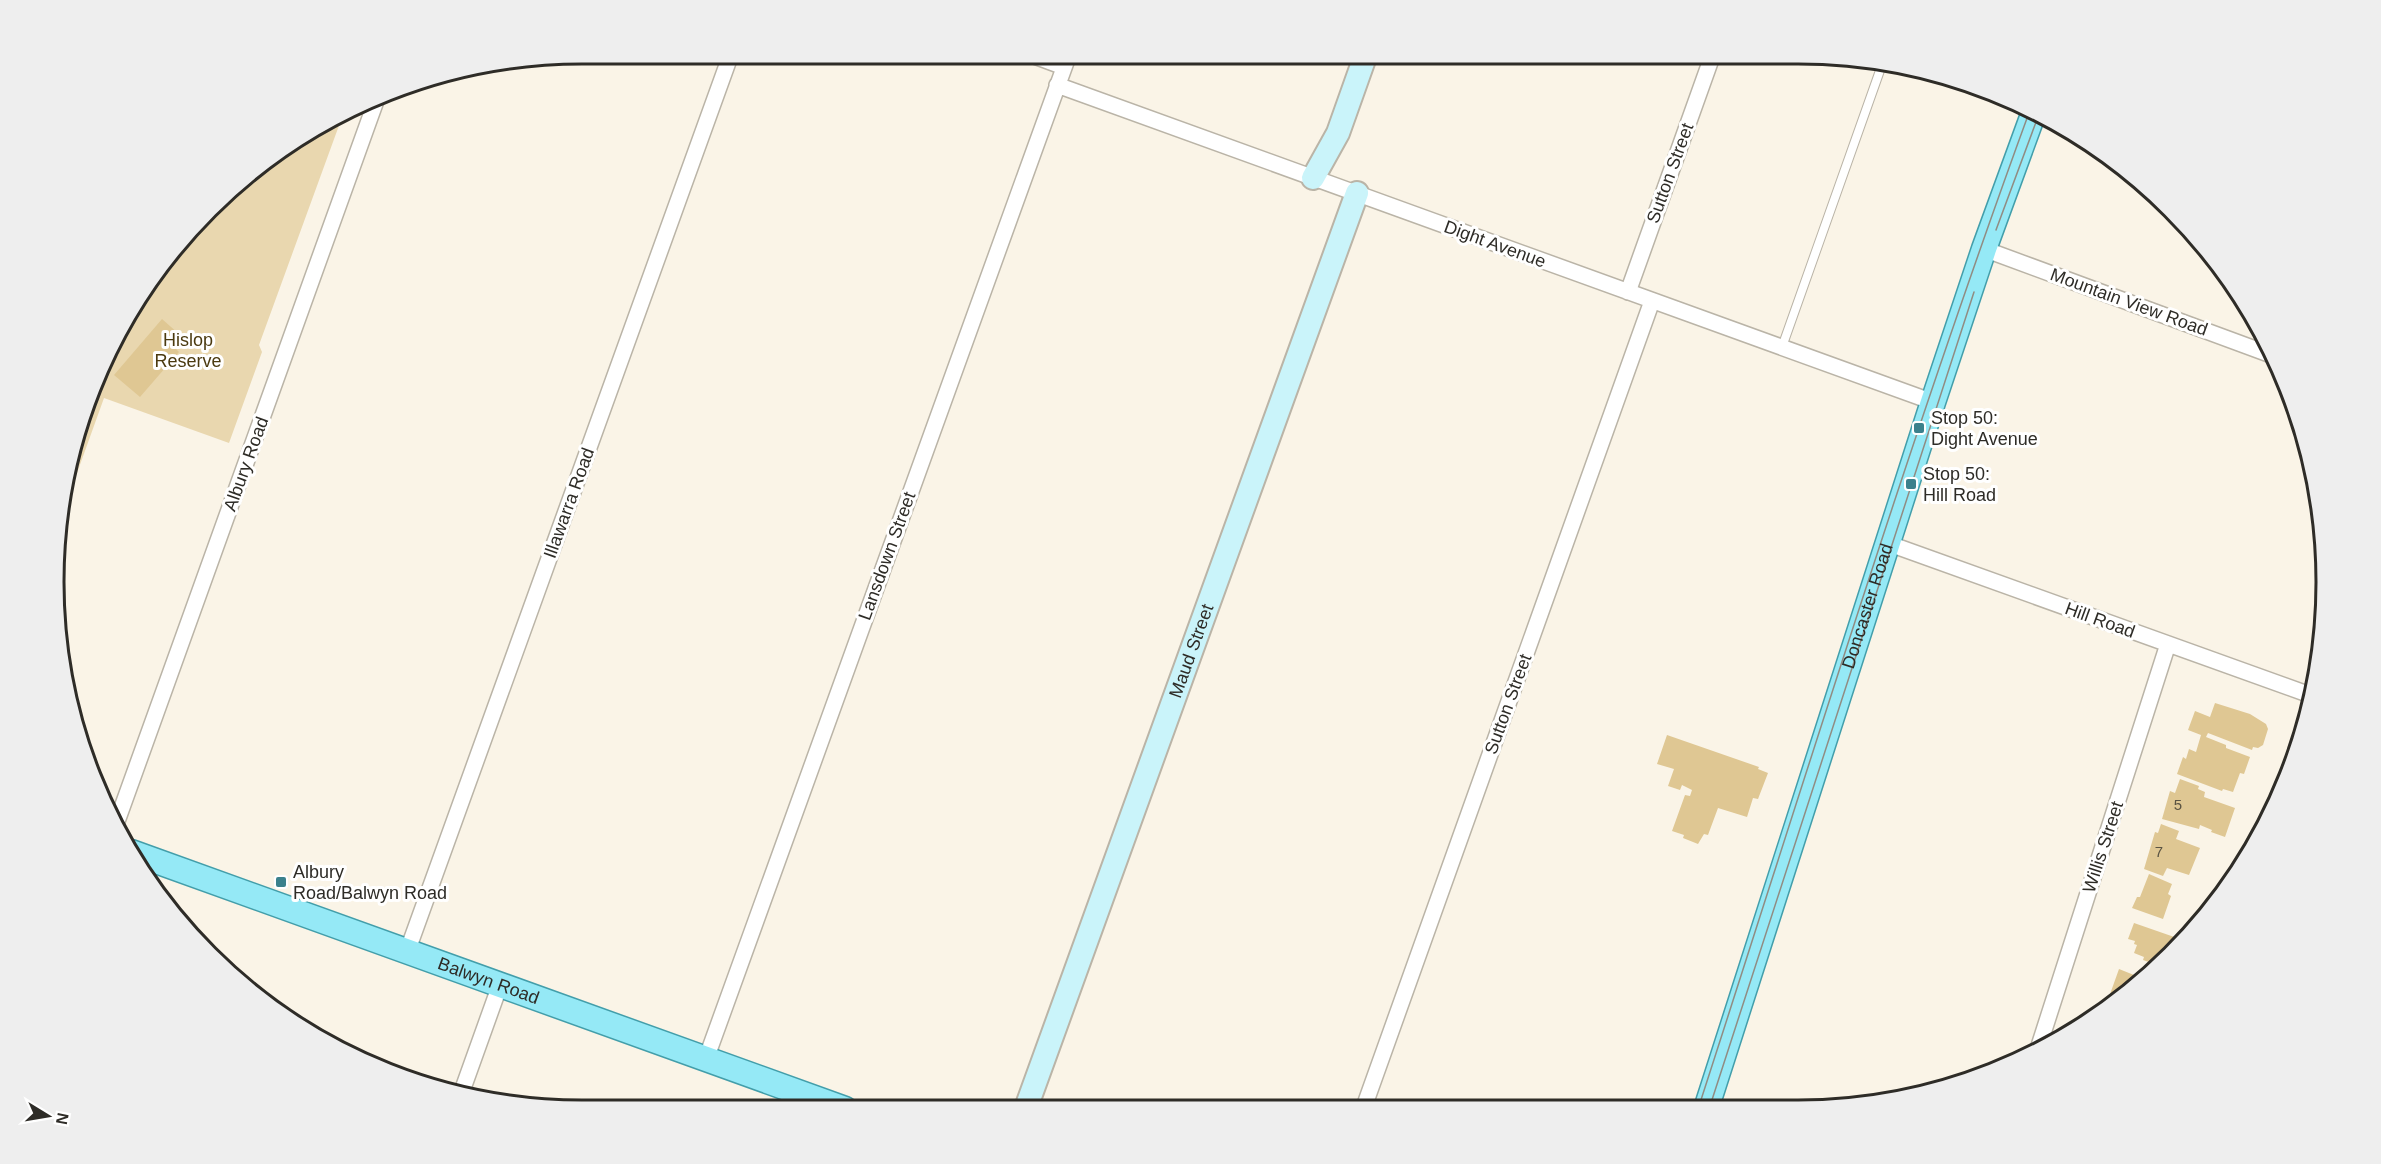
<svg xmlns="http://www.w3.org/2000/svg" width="2381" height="1164" font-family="Helvetica,sans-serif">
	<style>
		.green { fill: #e9d7af }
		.building { fill: #dfc793 }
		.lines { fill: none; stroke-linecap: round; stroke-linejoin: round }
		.lane-casing { stroke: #bab4a7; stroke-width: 10 }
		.street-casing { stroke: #bab4a7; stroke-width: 18 }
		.secondary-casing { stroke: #bab4a7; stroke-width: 26 }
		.primary-casing { stroke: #439eaa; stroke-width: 27 }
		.lane { stroke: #fff; stroke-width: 8 }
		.street { stroke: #fff; stroke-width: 15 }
		.secondary { stroke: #caf4fa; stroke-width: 22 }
		.primary { stroke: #95e9f6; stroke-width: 24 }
		.tram { stroke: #908c83; stroke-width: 1.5 }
		.poi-dot { fill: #3b818c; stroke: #fff; stroke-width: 2 }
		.labels { text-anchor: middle; stroke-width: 6; stroke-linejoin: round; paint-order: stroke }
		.number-label { font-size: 15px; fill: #5a5342 }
		.street-label { font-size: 18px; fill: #2e2c27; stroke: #fff }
		.park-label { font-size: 18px; fill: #4b3a10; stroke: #fff }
		.poi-label { font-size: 18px; fill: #2e2c27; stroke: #fff; text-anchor: start }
		.rim { fill: none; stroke: #2e2c27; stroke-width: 3 }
	</style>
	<rect width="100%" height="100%" fill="#faf4e7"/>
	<!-- green -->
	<path class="green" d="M341,120l-82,225 3,7 -33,91 -125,-45 -41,114 1,-33 61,-161 60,-84 75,-71z"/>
	<!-- building -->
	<path class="building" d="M162,319l17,15 -8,10 8,8 -39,45 -26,-22z
		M2215,703l35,11 16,10 2,5 -5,16 -5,3 -5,-1 -1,3 -44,-17 -2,4 20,8v3l24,9 -6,17 -4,-1 -7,19 -10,-3 -1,2 -45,-17 6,-17 3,2 3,-10 7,3 5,-17 -13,-5 7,-19 15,6z
		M1667,735l92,32 -1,2 10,4 -10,26 -5,-1 -6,19 -29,-9 -10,27 -4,-1 -6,10 -15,-6 1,-3 -12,-4 13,-36 5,1 2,-6 -10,-5 -2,5 -12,-4 6,-17 -17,-5z
		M2180,779l19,7 -1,3 7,3 -1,5 31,11 -10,29 -14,-5 1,-2 -12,-5 -1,4 -37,-10 8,-28 5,2z
		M2161,824l18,7 -3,8 24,9 -11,27 -22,-7 -4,8 -19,-7 11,-37 3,1z
		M2149,874l23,10 -4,10 3,2 -8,23 -31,-11 5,-11h3z
		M2134,923l46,16v3l-11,11 -4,-1 -8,13 -14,-5 1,-3 -10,-4 3,-8 -3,-1 1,-3 -7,-2z
		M2119,969l20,8 1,-3 5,2 -24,25 -10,5 3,-8 -5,-1z"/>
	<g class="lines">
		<!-- lane casing -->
		<g class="lane-casing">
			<path id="lane" d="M1782,347l101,-285"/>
		</g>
		<!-- street casing -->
		<g class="street-casing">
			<path id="street" d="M1029,54l35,13
				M1057,85l876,317
				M1984,249l290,107
				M1628,292l85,-238
				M1887,543l426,153
				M115,827l261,-726
				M407,952l324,-898
				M2038,1049l130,-405
				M706,1059l363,-1005
				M461,1094l39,-109
				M1364,1107l288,-806"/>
		</g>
		<!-- secondary casing -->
		<g class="secondary-casing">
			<g id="secondary">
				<path d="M1313,178l25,-45 28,-79"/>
				<path id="s1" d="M1026,1108l331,-915"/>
			</g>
		</g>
		<!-- primary casing -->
		<g class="primary-casing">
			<g id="primary">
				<path id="s2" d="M131,852l714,257"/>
				<path id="s3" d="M1707,1106l226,-704 51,-153 50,-137"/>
			</g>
		</g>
		<!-- lane -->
		<use href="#lane" class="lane"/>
		<!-- street -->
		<use href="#street" class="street"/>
		<!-- secondary -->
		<use href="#secondary" class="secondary"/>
		<!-- primary -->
		<use href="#primary" class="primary"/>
		<!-- tram -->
		<path class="tram" d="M1996,230l43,-116
			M1699,1106c108,-333 211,-668 331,-996
			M1710,1106l264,-814"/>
	</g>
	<!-- markers -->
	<g class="poi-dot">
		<rect x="1913" y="422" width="12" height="12" rx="3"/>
		<rect x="1905" y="478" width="12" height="12" rx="3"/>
		<rect x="275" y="876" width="12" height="12" rx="3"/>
	</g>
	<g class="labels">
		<!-- number labels -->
		<g class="number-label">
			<text x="2178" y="810">5</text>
			<text x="2159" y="857">7</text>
		</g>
		<!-- street labels -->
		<g class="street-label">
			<text transform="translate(1670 173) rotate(-70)" y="6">Sutton Street</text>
			<text transform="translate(1495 244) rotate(20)" y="6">Dight Avenue</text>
			<text transform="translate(2129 302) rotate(20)" y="6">Mountain View Road</text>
			<text transform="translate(246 464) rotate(-70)" y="6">Albury Road</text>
			<text transform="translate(569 503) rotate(-70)" y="6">Illawarra Road</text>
			<text transform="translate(887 556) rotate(-70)" y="6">Lansdown Street</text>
			<text dy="6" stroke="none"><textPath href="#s3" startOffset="525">Doncaster Road</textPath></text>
			<text transform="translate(2100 620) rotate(20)" y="6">Hill Road</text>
			<text dy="6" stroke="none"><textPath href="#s1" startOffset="486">Maud Street</textPath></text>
			<text transform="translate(1508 704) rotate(-70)" y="6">Sutton Street</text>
			<text transform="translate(2103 847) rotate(-72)" y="6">Willis Street</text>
			<text dy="6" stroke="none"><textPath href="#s2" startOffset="380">Balwyn Road</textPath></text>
		</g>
		<!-- park labels -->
		<g class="park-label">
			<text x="188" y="346">Hislop<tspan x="188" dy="21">Reserve</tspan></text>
		</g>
		<!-- poi labels -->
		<g class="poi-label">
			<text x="1931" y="424">Stop 50:<tspan x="1931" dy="21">Dight Avenue</tspan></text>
			<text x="1923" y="480">Stop 50:<tspan x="1923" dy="21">Hill Road</tspan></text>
			<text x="293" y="878">Albury<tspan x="293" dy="21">Road/Balwyn Road</tspan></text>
		</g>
	</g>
	<!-- crop -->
	<path d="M0 0H2381V1164H0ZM582 64H1798A518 518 0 0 1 2316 582V582A518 518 0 0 1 1798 1100H582A518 518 0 0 1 64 582V582A518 518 0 0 1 582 64Z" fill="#eee" fill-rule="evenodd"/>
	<path class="rim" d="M582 64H1798A518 518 0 0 1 2316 582V582A518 518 0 0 1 1798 1100H582A518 518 0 0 1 64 582V582A518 518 0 0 1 582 64Z"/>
	<!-- north arrow -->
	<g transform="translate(48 1116) rotate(101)" stroke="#ffffff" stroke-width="4.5" paint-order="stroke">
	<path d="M0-4.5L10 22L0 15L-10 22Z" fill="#2e2c27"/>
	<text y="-9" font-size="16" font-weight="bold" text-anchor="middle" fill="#2e2c27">N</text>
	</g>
</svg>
